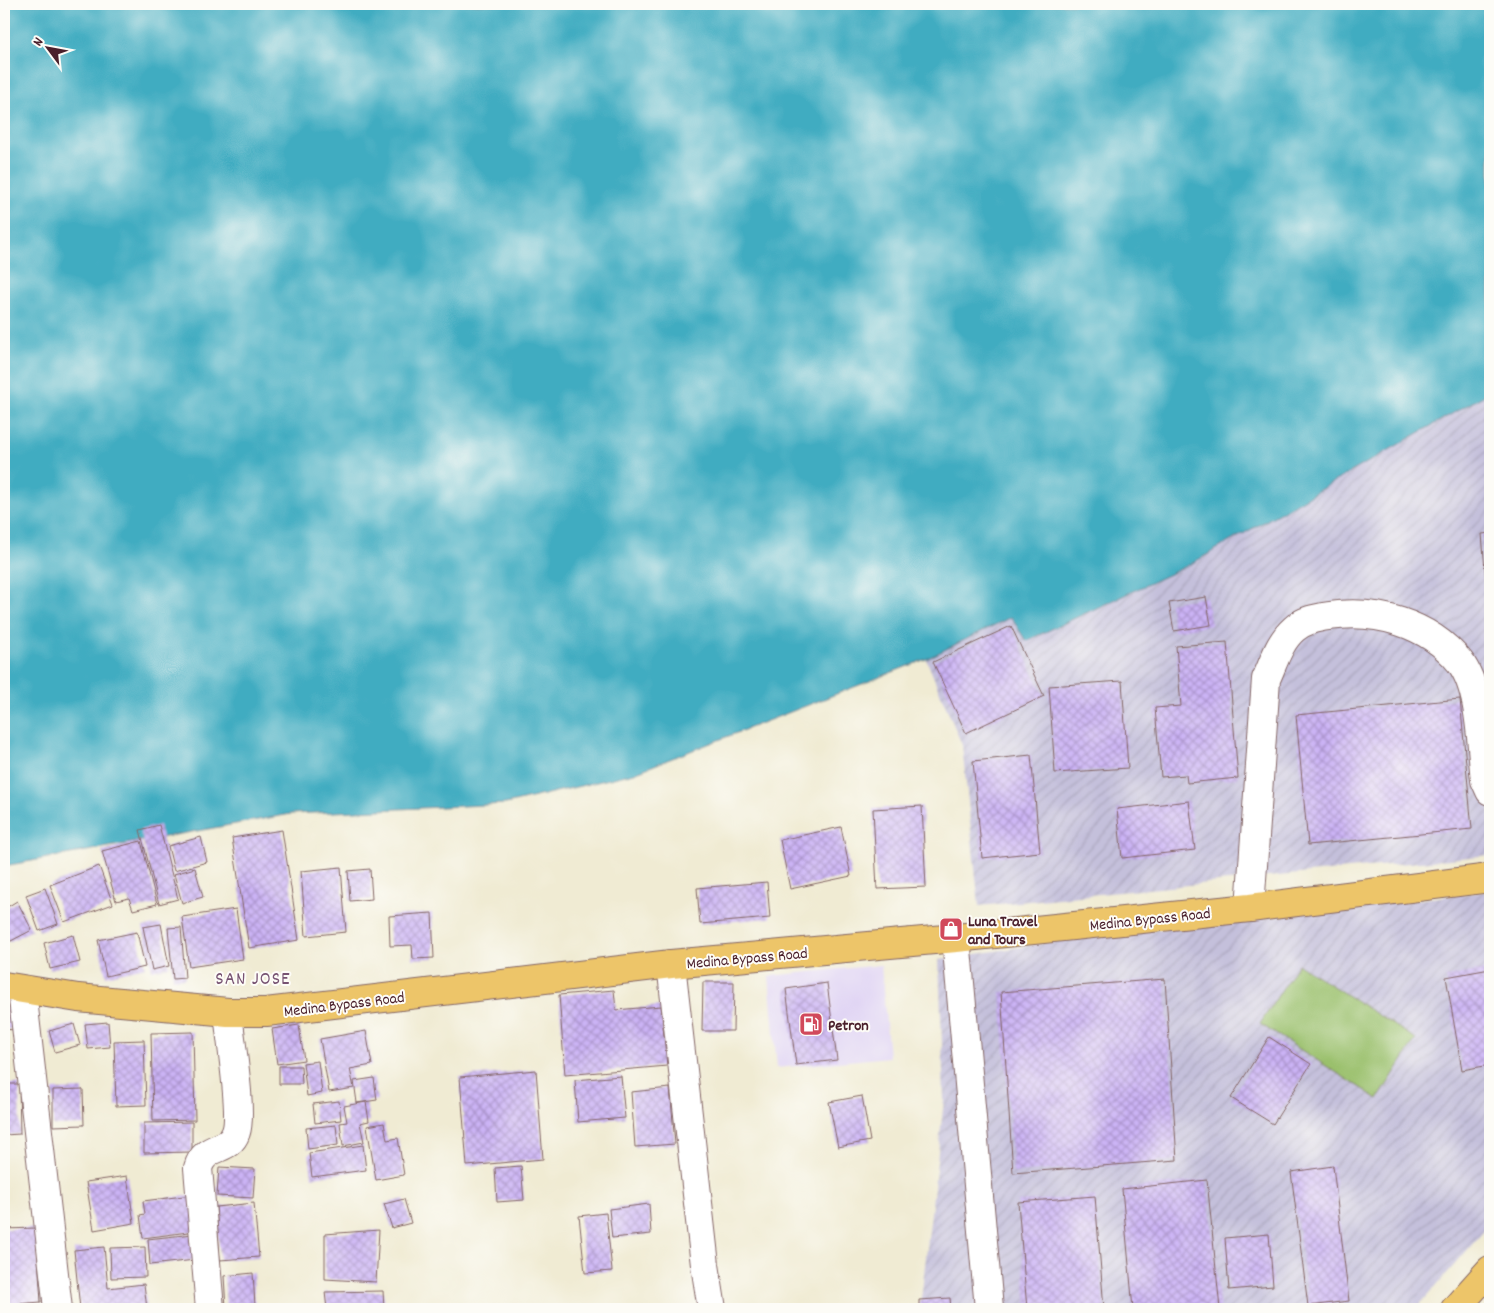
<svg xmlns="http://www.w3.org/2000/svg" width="1494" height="1313" font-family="Dekko,sans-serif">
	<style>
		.built { fill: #e0d4f4 }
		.industrial { fill: url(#industrial-furrows) }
		.pitch { fill: #9ac06c; stroke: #72704c }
		.water { fill: #41acc1; stroke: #466676 }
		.building { fill: url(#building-cross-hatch) }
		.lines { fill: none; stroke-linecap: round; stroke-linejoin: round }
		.minor-casing { stroke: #846666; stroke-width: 30 }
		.major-casing { stroke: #846666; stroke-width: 30 }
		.highway-casing { stroke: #846666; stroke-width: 30 }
		.minor { stroke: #fff; stroke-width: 28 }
		.major { stroke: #edc569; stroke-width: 28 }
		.highway { stroke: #edc569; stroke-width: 28 }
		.labels { text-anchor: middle; stroke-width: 4; stroke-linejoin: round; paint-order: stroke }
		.street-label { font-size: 16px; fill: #4a1f2b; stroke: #fdfcf7 }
		.poi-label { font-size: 16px; font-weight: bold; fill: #4a1f2b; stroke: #fdfcf7; text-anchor: start }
		.quarter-label { font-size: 19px; letter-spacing: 1px; fill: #775372; stroke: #fdfcf7 }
	</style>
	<defs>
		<pattern id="industrial-furrows" width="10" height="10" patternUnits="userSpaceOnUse" patternTransform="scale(1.25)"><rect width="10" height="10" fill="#c4c0db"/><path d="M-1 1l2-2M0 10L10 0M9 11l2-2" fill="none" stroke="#aaa5bc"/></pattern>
		<pattern id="building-cross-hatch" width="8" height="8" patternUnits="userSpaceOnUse" patternTransform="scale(1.25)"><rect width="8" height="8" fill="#cbb3f5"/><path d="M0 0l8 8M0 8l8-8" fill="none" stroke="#a791c7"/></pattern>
	</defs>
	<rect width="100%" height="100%" fill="#fdfcf7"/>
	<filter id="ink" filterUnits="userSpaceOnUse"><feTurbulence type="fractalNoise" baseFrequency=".02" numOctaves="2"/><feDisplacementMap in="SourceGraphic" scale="10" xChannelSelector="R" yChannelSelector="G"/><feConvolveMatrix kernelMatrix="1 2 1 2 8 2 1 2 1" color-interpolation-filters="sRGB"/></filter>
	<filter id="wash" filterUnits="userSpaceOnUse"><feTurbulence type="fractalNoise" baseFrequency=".0096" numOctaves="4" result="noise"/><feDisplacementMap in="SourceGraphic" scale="20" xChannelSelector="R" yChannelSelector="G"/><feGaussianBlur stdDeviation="1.12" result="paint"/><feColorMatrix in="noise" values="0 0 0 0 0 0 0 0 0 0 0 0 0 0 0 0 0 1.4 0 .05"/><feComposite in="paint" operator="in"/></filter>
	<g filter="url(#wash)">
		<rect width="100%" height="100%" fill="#f0ebd3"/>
		<!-- built -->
		<path class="built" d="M881,965l8,92 -112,11 -8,-92z"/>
		<!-- industrial -->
		<path class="industrial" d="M1490,391v464l-511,51 -17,-161 -36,-86 85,-42 15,24 163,-76z
			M1490,891v333l-74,85h-496l24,-209 -5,-140 112,-18z"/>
		<!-- pitch -->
		<path class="pitch" d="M1298,964l118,75 -38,60 -118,-75z"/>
		<!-- water -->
		<path class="water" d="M4,4h1486v388l-301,173 -163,76 -15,-24 -85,42 -292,114 -128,31 -215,10 -287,52z"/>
		<g id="blocks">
			<!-- building -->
			<path class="building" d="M1490,533v85h-1l-7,-84z
				M1206,597l5,28 -37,6 -5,-28z
				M1011,626l33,70 -78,37 -33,-71z
				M1227,642l11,136 -51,5 -1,-8 -25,2 -6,-69 26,-2 -5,-60z
				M1122,681l6,87 -73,5 -6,-87z
				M1460,699l12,130 -164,16 -12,-130z
				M1031,755l9,97 -58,6 -9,-97z
				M1189,801l6,49 -73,8 -5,-49z
				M922,806l4,81 -49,2 -4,-80z
				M159,825l19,74 -19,5 -19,-74z
				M841,827l10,49 -61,13 -10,-49z
				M282,830l17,110 -50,8 -17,-110z
				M201,837l6,25 -33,9 -6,-25z
				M141,841l16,63 -24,6 -4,-12 -13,3 -14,-50z
				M99,866l14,38 -49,18 -14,-37z
				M341,867l5,65 -40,4 -5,-65z
				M195,868l8,29 -21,6 -8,-29z
				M370,869l2,30 -22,2 -2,-30z
				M767,882l3,36 -70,6 -3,-36z
				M45,888l13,36 -19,7 -13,-36z
				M17,901l15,29 -23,12 -5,-10v-23z
				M236,909l7,50 -54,8 -7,-50z
				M432,913l2,45 -21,1 -1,-14 -22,1 -1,-30z
				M161,924l8,42 -17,4 -9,-43z
				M181,927l4,51 -12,1 -5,-51z
				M137,932l8,35 -39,9 -8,-36z
				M73,935l7,27 -30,7 -6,-26z
				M1490,969v96l-28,5 -16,-93z
				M1165,979l12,181 -164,13 -12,-181z
				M703,982h31l-1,49h-31z
				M827,983l10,77 -41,5 -10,-76z
				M614,990l2,20 45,-4 6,60 -102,9 -6,-80z
				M4,1007h10v23l-10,-1z
				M108,1022l2,25 -22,2 -3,-25z
				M74,1024l6,21 -25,7 -6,-21z
				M299,1025l5,35 -27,4 -5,-35z
				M366,1031l6,34 -22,4 4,19 -25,4 -9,-53z
				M193,1032l2,88 -42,1 -2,-88z
				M1269,1037l42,27 -38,60 -42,-26z
				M144,1040l2,65 -30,1 -2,-65z
				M318,1061l4,32 -15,3 -4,-33z
				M279,1066h22l1,18h-23z
				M536,1070l7,89 -76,7 -7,-89z
				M621,1076l4,42 -47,4 -3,-42z
				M374,1078l3,22 -20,3 -3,-22z
				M4,1084h15l1,50 -16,1z
				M670,1088l5,56 -40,3 -4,-55z
				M83,1089l1,36 -31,1v-36z
				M862,1096l8,45 -32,6 -9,-45z
				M339,1101l2,19 -26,3 -2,-19z
				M366,1102l3,19 -9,2 4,19 -21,4 -3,-23 7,-1 -3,-16z
				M192,1122v30l-48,1v-30z
				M384,1123l3,17 11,-2 6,37 -28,5 -9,-54z
				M336,1125l2,20 -30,4 -2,-21z
				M363,1145l3,25 -54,7 -3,-24z
				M521,1166l3,34 -27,2 -2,-34z
				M1333,1166l16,135 -41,5 -17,-134z
				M219,1167l36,2 -2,29 -36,-2z
				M127,1176l7,47 -40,7 -8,-48z
				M1207,1180l13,129h-87l-11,-120z
				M192,1195l4,36 -53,7 -3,-23 5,-1 -2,-13z
				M1095,1196l9,113h-77l-9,-107z
				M404,1199l7,24 -19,5 -8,-24z
				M254,1203l5,54 -39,3 -4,-53z
				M649,1204l2,30 -39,4 -3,-29z
				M606,1213l6,58 -27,2 -6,-57z
				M36,1228l5,74 -37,3v-76z
				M379,1230l-3,52 -51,-3v-45z
				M193,1234l2,26 -45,5 -2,-26z
				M1269,1234l4,52 -44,4 -4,-52z
				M104,1247l4,41 36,-4 3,25h-67l-6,-59z
				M145,1247l1,30 -35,1 -1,-30z
				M253,1273l2,33 -29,2 -2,-32z
				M383,1291l1,18h-57l-2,-17z
				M950,1298l1,11h-32v-9z"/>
		</g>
	</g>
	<g filter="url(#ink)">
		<use href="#blocks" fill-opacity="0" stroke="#846666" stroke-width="1"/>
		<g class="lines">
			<!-- minor casing -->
			<g class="minor-casing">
				<path id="minor" d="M1250,908l16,-229c8,-17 13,-37 28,-50 10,-9 22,-11 35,-13 47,-7 99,7 131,46 21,27 21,84 25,118l5,11
					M956,938l33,371
					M671,964l34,301 7,44
					M22,990l36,319
					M210,1309l-12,-141c7,-25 31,-15 38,-36 7,-19 -6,-95 -8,-120"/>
			</g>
			<!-- major casing -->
			<g class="major-casing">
				<path id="major" d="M4,986l74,12 150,14h38l405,-48 285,-26 294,-30 240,-30"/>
			</g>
			<!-- highway casing -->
			<g class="highway-casing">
				<path id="highway" d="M1455,1309l35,-39"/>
			</g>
			<!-- minor -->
			<use href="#minor" class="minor"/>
			<!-- major -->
			<use href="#major" class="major"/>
			<!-- highway -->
			<use href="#highway" class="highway"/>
		</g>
	</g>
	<!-- icons -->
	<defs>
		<g id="shop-square" transform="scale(1.25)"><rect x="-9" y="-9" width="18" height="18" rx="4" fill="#d1495b" stroke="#fdfcf7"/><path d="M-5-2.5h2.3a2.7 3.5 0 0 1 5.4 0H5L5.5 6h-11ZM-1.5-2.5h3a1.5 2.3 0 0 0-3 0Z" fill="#fff"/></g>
		<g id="fuel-square" transform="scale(1.25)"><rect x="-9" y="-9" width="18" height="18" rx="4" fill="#d1495b" stroke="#fdfcf7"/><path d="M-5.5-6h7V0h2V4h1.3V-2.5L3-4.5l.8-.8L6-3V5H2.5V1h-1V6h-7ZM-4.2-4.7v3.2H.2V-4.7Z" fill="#fff"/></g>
	</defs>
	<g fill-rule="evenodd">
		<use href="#shop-square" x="951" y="929"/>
		<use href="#fuel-square" x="811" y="1024"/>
	</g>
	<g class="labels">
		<!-- street labels -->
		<g class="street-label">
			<text transform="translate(1150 918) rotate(-6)" y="6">Medina Bypass Road</text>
			<text transform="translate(747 957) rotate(-5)" y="6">Medina Bypass Road</text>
			<text transform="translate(344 1003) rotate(-7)" y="6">Medina Bypass Road</text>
		</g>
		<!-- poi labels -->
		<g class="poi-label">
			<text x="968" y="926">Luna Travel<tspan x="968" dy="18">and Tours</tspan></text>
			<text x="828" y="1030">Petron</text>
		</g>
		<!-- quarter labels -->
		<g class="quarter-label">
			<text x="253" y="984">SAN JOSE</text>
		</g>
	</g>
	<!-- margin -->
	<rect width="1494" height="1313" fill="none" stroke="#fdfcf7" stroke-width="20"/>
	<!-- north arrow -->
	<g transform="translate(48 48) rotate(302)" stroke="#fdfcf7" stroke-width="4" paint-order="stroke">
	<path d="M0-4L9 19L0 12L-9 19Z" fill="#4a1f2b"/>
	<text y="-8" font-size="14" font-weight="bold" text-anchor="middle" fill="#4a1f2b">N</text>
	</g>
</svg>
